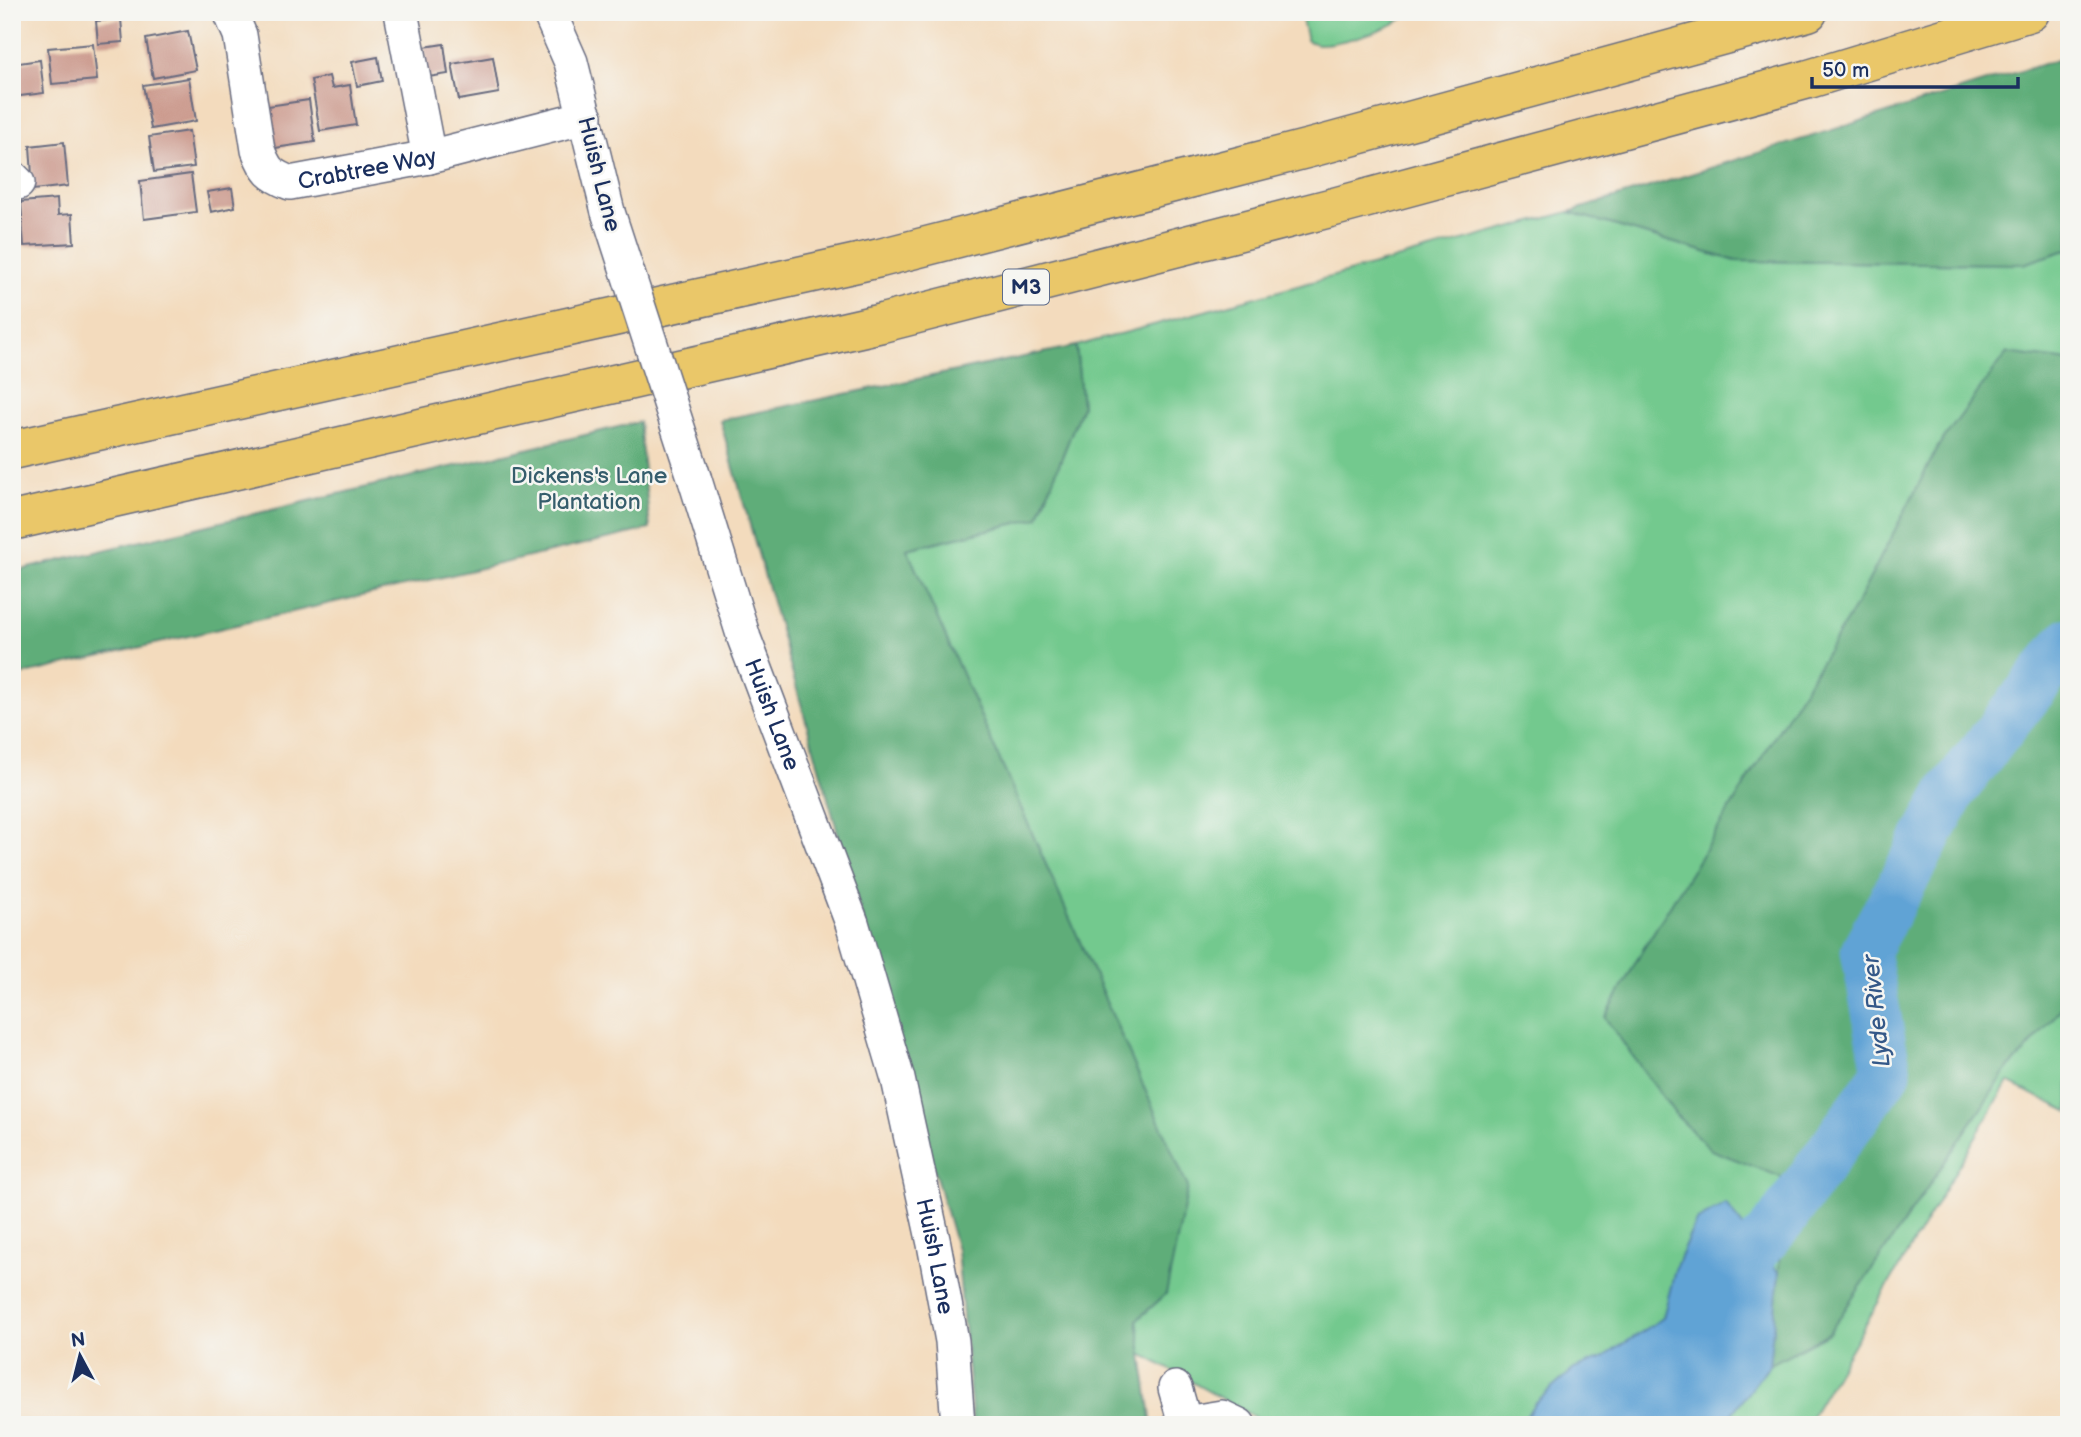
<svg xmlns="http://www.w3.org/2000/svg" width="2081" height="1437" font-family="'Balsamiq Sans',sans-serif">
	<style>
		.green { fill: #73c98e; stroke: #477c76; stroke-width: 2 }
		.forest { fill: #5ead79; stroke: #3c6e6c; stroke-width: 2 }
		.water { fill: #61a3d5; stroke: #3e699a; stroke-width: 2 }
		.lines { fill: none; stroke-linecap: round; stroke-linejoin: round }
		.river { stroke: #61a3d5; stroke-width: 49 }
		.building { fill: #cb998c }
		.minor-casing { stroke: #676b7f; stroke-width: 36 }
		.highway-casing { stroke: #676b7f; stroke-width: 41 }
		.minor { stroke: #fff; stroke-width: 33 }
		.highway { stroke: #eac769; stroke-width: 38 }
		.minor-bridge-casing { stroke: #676b7f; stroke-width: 36; stroke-linecap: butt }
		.minor-bridge { stroke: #fff; stroke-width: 33 }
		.labels { text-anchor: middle; stroke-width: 5; stroke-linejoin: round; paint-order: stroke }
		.shield { fill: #f6f6f2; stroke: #5d6b8a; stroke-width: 2 }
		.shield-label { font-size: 21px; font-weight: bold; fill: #1b2f5e }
		.street-label { font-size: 23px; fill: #1b2f5e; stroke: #f6f6f2 }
		.park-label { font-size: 23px; fill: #355d6c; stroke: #f6f6f2 }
		.water-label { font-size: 24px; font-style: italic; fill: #345888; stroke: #f6f6f2 }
	</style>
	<rect width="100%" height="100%" fill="#f6f6f2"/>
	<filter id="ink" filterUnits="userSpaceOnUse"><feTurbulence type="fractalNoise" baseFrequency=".0143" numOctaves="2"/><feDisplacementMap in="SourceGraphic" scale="14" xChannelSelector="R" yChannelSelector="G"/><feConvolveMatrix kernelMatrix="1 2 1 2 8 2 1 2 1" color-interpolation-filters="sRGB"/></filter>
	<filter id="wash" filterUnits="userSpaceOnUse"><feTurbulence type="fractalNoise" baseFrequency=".00686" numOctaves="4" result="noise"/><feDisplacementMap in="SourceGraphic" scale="28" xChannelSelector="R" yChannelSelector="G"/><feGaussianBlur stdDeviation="1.57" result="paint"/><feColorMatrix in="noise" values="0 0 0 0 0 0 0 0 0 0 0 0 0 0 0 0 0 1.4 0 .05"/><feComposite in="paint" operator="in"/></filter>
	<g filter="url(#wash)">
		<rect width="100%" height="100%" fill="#f3dbbd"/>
		<!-- green -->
		<path class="green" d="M1300,12h110c-12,16 -73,33 -93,32 -1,0 -9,-3 -10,-4z
			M1569,212l167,49 287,3 46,-15v863l-61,-30 -202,343h-537l-127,-71 -5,-34 29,-26 -259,-745 131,-31 44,-112 -6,-60z"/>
		<!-- forest -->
		<path class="forest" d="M2069,56v193l-46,15 -287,-3 -167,-49z
			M1076,346l6,60 -44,112 -131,31 281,638 -22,107 -29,26 15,105h-179l-16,-175 -237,-830z
			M2007,353l62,8v638l-46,55 -14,13 -180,266 -60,32 10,-92 2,-96 -70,-27 -35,-35 -71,-97 37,-67 213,-344 84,-162z
			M639,422l11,107 -638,148v-105z"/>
		<!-- water -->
		<path class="water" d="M1726,1204l53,69 -10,92 -46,60h-202l13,-21 40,-35 28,-11 61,-40 13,-52 20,-45z"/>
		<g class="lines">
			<!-- river -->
			<path class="river" d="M1715,1295l65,-73 107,-150 -22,-121 87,-160 117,-149"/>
		</g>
		<g id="blocks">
			<!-- building -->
			<path class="building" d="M121,19l2,23 -25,2 -2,-23z
				M188,31l8,39 -43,8 -7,-39z
				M93,44l4,36 -45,4 -4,-36z
				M444,44l4,30 -20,3 -4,-30z
				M378,57l4,24 -25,5 -5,-24z
				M493,57l6,36 -40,7 -7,-36z
				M40,60l4,33 -32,4v-33z
				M329,76l3,12 18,-3 6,40 -36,6 -9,-51z
				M189,78l7,43 -45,8 -8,-44z
				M309,100l6,42 -47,7 -7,-42z
				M189,131l5,36 -40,5 -5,-35z
				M64,142l4,44 -35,4 -3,-44z
				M191,174l5,38 -52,7 -4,-38z
				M232,188l3,19 -24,5 -4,-20z
				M57,199l1,16 14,-1 2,29 -50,3 -3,-44z"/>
		</g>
	</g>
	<g filter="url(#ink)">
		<use href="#blocks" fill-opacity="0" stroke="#676b7f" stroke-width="2"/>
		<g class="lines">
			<!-- minor casing -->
			<g class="minor-casing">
				<g id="minor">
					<path id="s1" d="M230,12l10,23 18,115c8,21 12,25 32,33l139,-26 157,-40"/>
					<path d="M401,12l28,145"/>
					<path d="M549,12l22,50 37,150"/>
					<path d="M12,177l6,6"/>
					<path id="s2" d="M695,480l49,158 108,285 46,156 36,165 18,97 6,84"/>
					<path d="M1175,1388l10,35"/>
					<path d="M1184,1425l1,-2 37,-6 17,8"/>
				</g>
			</g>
			<!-- highway casing -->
			<g class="highway-casing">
				<path id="highway" d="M12,450l868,-192 434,-111 494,-135
					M12,521l870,-198 452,-116 475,-128 221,-67"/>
			</g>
			<!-- minor -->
			<use href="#minor" class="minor"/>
			<!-- highway -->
			<use href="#highway" class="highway"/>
			<!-- minor-bridge casing -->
			<g class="minor-bridge-casing">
				<path id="minor-bridge" d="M608,212l87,268"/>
			</g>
			<!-- minor-bridge -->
			<use href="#minor-bridge" class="minor-bridge"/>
		</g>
	</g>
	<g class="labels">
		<!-- shield labels -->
		<rect class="shield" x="1003" y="269.5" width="46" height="35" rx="5"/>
		<g class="shield-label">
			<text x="1026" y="294">M3</text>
		</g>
		<!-- street labels -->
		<g class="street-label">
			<text dy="8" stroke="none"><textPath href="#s1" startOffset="268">Crabtree Way</textPath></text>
			<text transform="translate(600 174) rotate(76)" y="8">Huish Lane</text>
			<text dy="8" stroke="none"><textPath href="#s2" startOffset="247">Huish Lane</textPath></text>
			<text dy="8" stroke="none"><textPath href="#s2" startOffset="814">Huish Lane</textPath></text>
		</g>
		<!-- park labels -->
		<g class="park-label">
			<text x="589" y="483">Dickens's Lane<tspan x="589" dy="26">Plantation</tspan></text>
		</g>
		<!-- water labels -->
		<g class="water-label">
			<text transform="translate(1876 1011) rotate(-96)" y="8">Lyde River</text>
		</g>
	</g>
	<!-- margin -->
	<rect width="2081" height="1437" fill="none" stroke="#f6f6f2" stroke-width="42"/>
	<!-- north arrow -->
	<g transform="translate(80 1356) rotate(353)" stroke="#f6f6f2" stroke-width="5" paint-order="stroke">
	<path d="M0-5L12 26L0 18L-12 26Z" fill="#1b2f5e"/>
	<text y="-10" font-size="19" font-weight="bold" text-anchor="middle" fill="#1b2f5e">N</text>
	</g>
	<!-- scale -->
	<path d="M1812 77v10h206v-10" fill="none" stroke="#1b2f5e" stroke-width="3.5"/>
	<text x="1822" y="77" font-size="21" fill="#1b2f5e" stroke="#f6f6f2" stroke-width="5" paint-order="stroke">50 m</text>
</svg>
